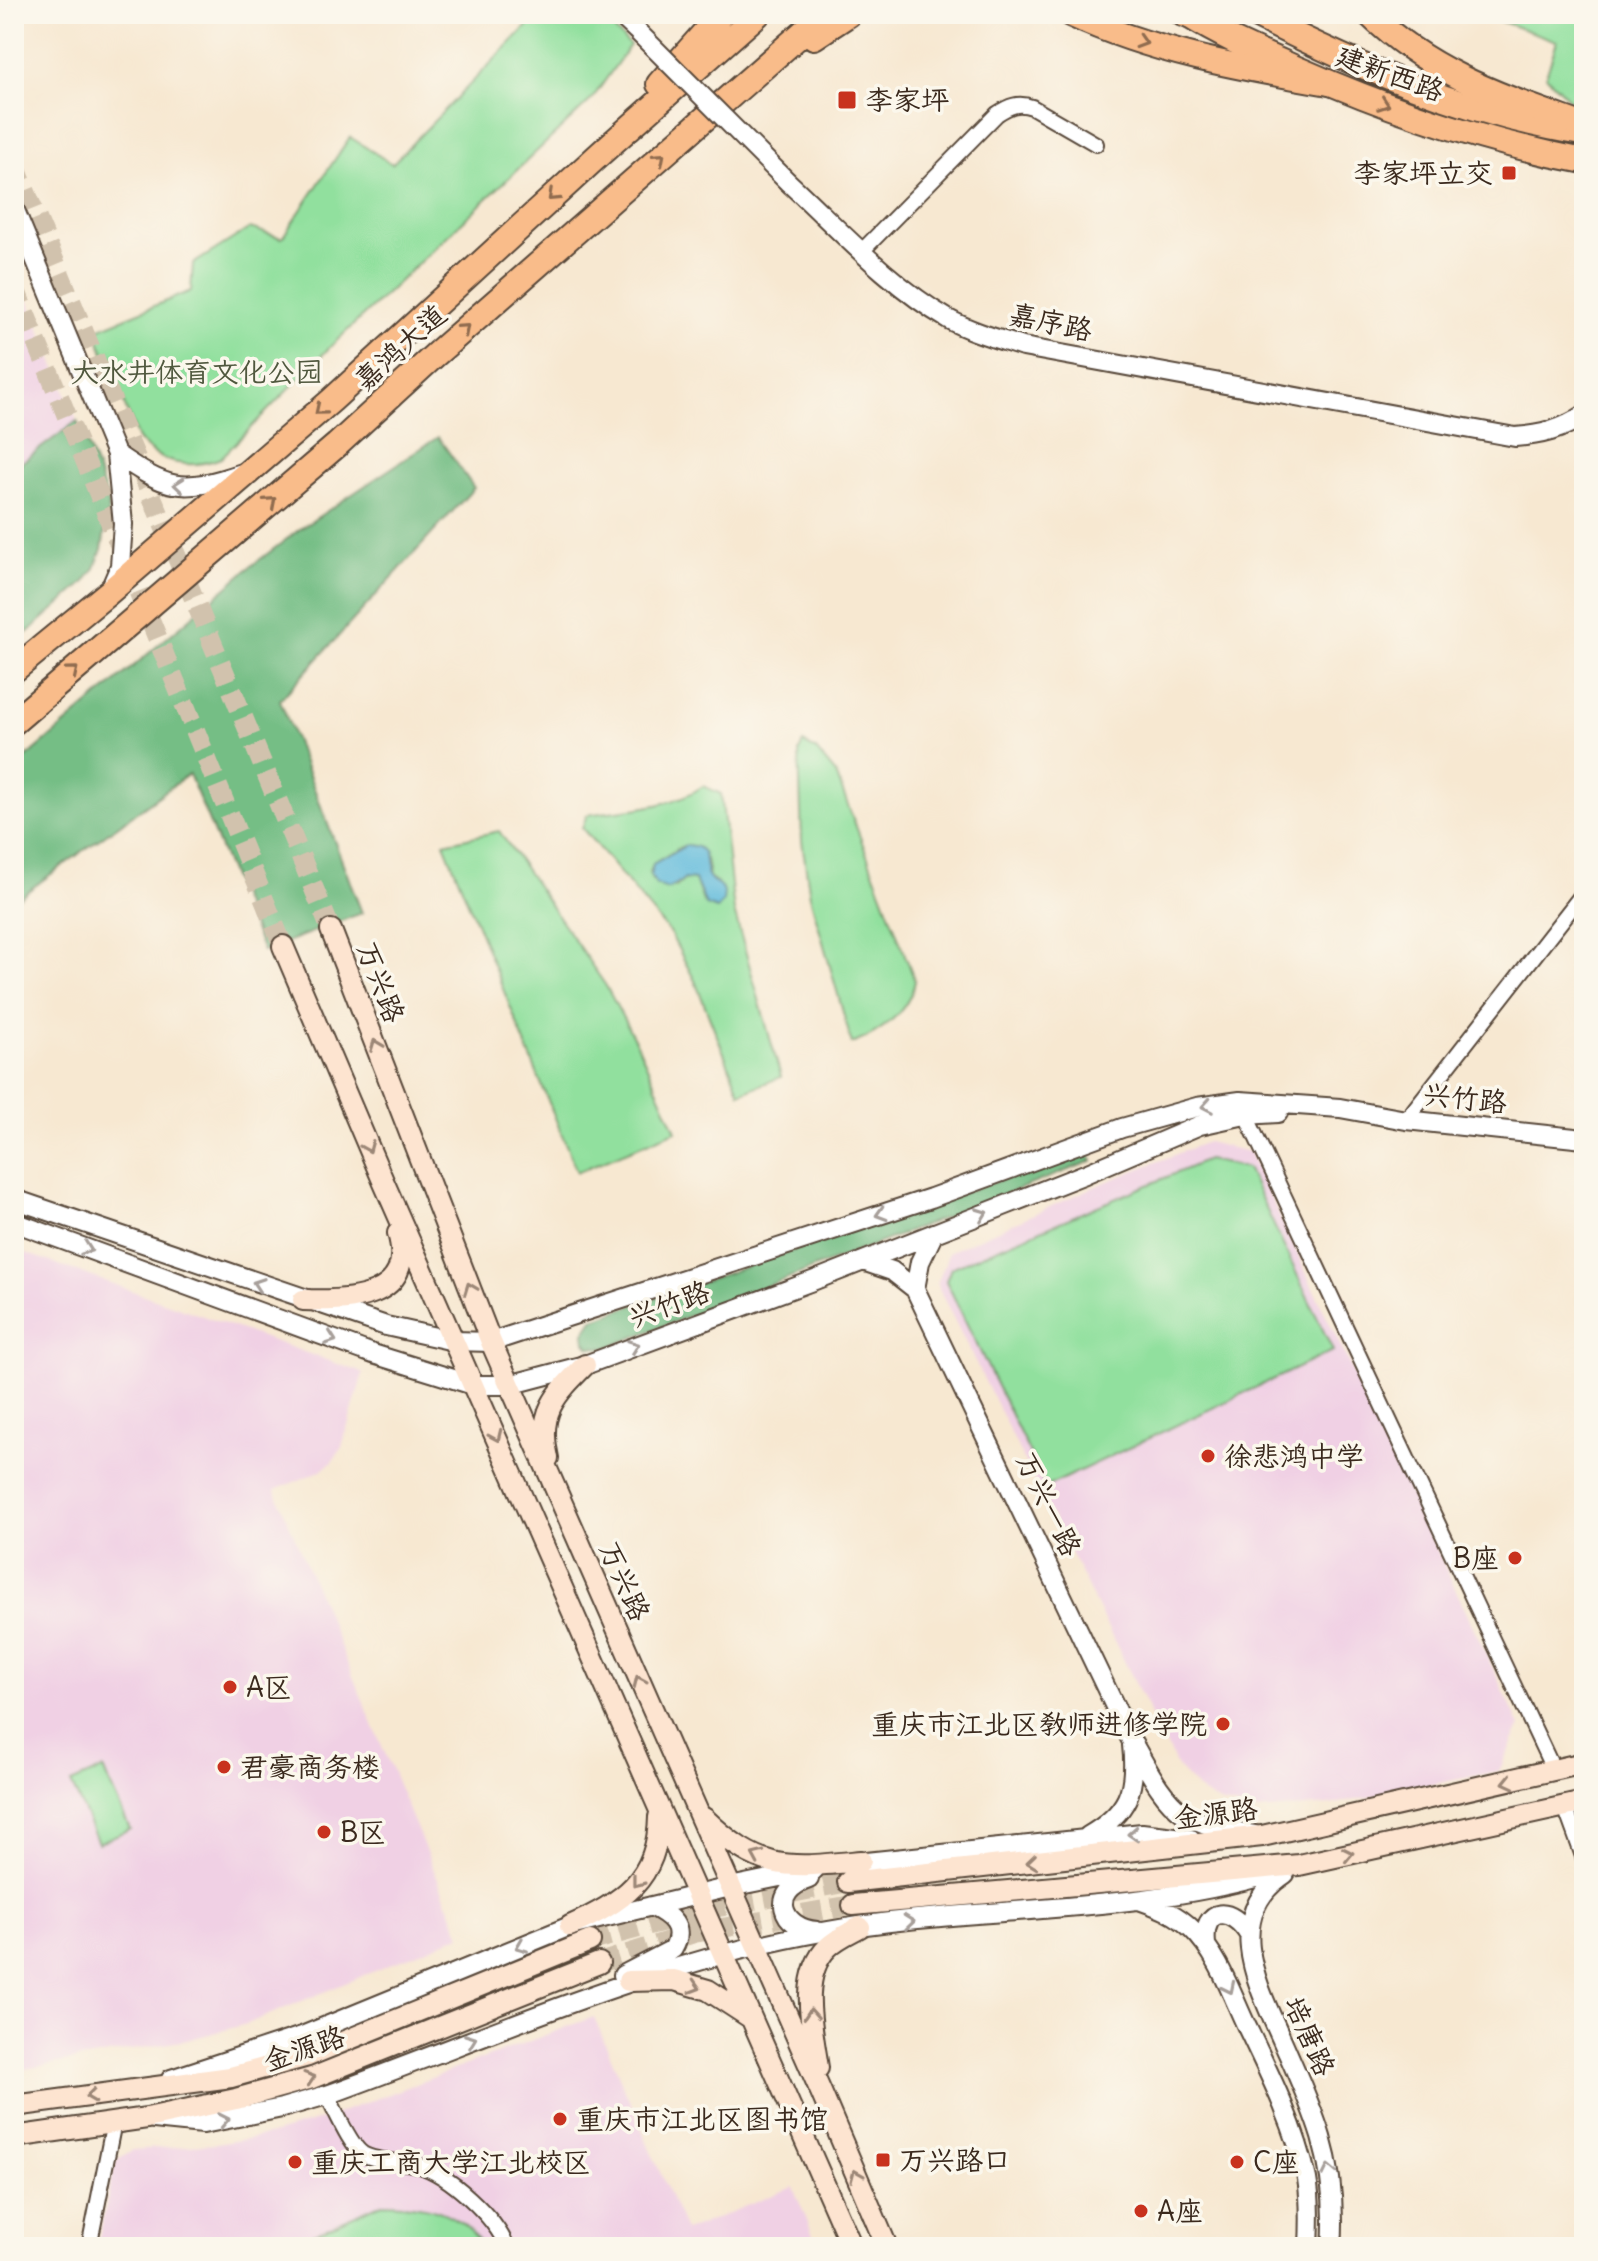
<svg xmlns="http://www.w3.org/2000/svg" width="1598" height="2261" font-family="Delius,'LXGW WenKai TC',sans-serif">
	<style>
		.built { fill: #f0d0e4 }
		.green { fill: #91e09e; stroke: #66855e; stroke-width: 2; fill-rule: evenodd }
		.forest { fill: #74be85; stroke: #587452; stroke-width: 2 }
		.water { fill: #5dbadb; stroke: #4c727c; stroke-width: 2 }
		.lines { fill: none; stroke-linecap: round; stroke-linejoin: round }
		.secondary-tunnel { stroke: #d1c2ad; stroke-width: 20; stroke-dasharray: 20 10; stroke-linecap: butt }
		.minor-casing { stroke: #574639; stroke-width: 18 }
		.tertiary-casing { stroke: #574639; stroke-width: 22 }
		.secondary-casing { stroke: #574639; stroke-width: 24 }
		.primary-casing { stroke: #574639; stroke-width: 28 }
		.trunk-casing { stroke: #574639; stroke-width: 28 }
		.minor { stroke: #fff; stroke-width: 14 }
		.tertiary { stroke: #fff; stroke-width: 18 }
		.secondary { stroke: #fde4d0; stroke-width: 20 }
		.primary { stroke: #f9bc8a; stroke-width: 24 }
		.trunk { stroke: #f9bc8a; stroke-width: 24 }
		.tertiary-bridge-casing { stroke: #574639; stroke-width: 22; stroke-linecap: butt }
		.tertiary-bridge { stroke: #fff; stroke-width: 18 }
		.oneway { stroke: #906c4f }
		.oneway2 { stroke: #a79f9a }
		.oneway3 { stroke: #9c8777 }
		.poi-dot { fill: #c8321e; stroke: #fbf7ec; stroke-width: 3 }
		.labels { text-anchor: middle; stroke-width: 7; stroke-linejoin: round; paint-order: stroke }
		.street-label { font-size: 28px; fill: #3b2a1e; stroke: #fbf7ec }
		.poi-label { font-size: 28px; fill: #3b2a1e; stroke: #fbf7ec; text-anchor: start }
		.park-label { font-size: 28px; fill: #50583e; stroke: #fbf7ec }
	</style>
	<rect width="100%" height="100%" fill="#fbf7ec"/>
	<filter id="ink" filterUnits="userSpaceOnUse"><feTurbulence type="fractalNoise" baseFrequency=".0125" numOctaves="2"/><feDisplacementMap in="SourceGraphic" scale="16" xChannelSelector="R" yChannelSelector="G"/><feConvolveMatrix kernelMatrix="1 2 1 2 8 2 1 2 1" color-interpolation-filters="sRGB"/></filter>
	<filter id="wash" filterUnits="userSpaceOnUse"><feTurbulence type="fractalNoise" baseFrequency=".006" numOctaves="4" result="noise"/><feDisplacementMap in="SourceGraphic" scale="32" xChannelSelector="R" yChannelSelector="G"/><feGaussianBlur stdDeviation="1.8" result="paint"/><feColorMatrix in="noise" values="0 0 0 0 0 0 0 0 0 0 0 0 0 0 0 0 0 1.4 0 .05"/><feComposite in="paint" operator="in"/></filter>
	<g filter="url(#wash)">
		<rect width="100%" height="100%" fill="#f7e8d1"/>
		<!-- built -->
		<path class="built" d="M14,265l63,156 -63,47z
			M1207,1142l42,10 271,574 -21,45 -170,34 -74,6 -35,-8 -17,-9 -26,-27 -240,-482 12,-33 152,-68z
			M14,1249l349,124 -22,77 -10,13 -13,9 -43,18 186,445 -214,89 -60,16 -173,31z
			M594,2017l91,214 108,-44 25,60h-721l19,-87 16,-10 85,-6 51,-9 52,-15z"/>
		<!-- green -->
		<path class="green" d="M539,14h59l32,31 -38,54 -263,249 -108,110c-31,12 -61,7 -83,-19l-43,-109 96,-39 2,-27 57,-36 32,10 68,-101 42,27z
			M1480,14h104v92l-9,-1 -29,-29 11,-35z
			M803,743l13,7 20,24 79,207c-6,31 -35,52 -63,63l-42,-148 -8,-55 -3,-90z
			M703,786l18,8 13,117 47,166 -41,16 -45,-112 -25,-48 -88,-105 5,-13c37,-6 84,-6 116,-29zM681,847l25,12 3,18 8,6 -14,18 -8,-21 -10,-1 -9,8 -24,-7 -2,-8 3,-8z
			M499,831l107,155 32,60 38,85 -99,41 -133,-329z
			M1207,1160l40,8 86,183 -287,136 -100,-206 5,-13z
			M103,1769l27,60 -32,14 -27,-60z
			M382,2203c42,1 76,6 102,44h-199z"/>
		<!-- forest -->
		<path class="forest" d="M77,421l20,47 12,38 -7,43 -7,19 -11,15 -57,50 -13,-4v-161z
			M438,437l36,51 -194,212 82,213 -99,38 -74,-177 -175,127v-133l236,-201 50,-38z
			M1088,1150l4,11 -486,187 -16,-1 -5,-6 -1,-8 9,-14z"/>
		<!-- water -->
		<path class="water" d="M687,845c26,2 13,18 22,32 4,6 11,8 15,15l-1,10 -6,7 -11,-4 -11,-25 -10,-1 -17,10 -12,-4 -5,-9 2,-12z"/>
	</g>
	<g filter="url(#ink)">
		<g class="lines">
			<!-- secondary-tunnel -->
			<path class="secondary-tunnel" d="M14,163l317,767
				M14,286l269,660
				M590,1941l123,-33 135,-26
				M599,1963l95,-30 159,-28"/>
			<!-- minor casing -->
			<g class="minor-casing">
				<path id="minor" d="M862,251l135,-137c12,-8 21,-12 35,-7l64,37
					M1243,1109l311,662
					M1406,1120l178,-228
					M1565,1807l19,52
					M327,2095c8,14 23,51 36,59 14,8 38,7 54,11 32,9 78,52 90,82
					M89,2247l25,-125"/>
			</g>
			<!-- tertiary casing -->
			<g class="tertiary-casing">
				<path id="tertiary" d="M619,14l17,16
					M788,182c51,47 100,102 160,137 24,13 50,20 75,28l492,90c26,-2 47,-7 69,-22
					M14,208l102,246 7,70 -3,42 -9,21
					M116,454c51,35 65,40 126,19
					M14,1199l372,127 68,15 37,1 440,-144 191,-70 75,-21 43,-6 100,7 66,12 178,19
					M14,1222l359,132 100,31h36l76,-20 230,-85 270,-106 115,-49 45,-10 33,-2
					M863,1261l29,10 23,18 5,-27 14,-29
					M915,1289l217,453c14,23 28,55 51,71 21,14 48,17 72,22
					M1088,1836c40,-23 49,-46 44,-91
					M847,1864l295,-31 49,6
					M1285,1874c-64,42 -27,112 -3,166 14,32 29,64 39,97 11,37 14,72 11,110
					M809,1879c-40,13 -28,49 8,52
					M1139,1900c20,7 38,14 53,29 26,25 39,64 54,96 24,50 49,100 61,154 4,22 3,46 2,68
					M1206,1944c-4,-38 26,-38 43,-9
					M623,1975l50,-26c13,-22 -3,-34 -22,-43
					M171,2079l131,-43 268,-110 160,-39 84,-17
					M154,2119l49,5 79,-16 45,-13c166,-60 321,-132 495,-163 149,-27 305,-16 451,-59"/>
			</g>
			<!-- secondary casing -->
			<g class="secondary-casing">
				<path id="secondary" d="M331,930l160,412 330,750 66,155
					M283,946l101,237 468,1064
					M303,1300c46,2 114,-1 95,-67
					M548,1458c-11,-45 7,-63 37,-93
					M704,1818c57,55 83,50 157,43
					M848,1882l414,-46 322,-73
					M853,1905l446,-40 285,-63
					M570,1926c52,-24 88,-46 89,-109
					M628,1981l46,-1 34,10 43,28
					M818,2068c-5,-36 -20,-92 10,-121 9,-9 21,-14 32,-20
					M14,2106l217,-29 77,-21 282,-115
					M14,2137l133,-19 89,-19 76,-21 287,-115"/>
			</g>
			<!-- primary casing -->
			<g class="primary-casing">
				<path id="primary" d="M1186,14c36,23 75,39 114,56 91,40 187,73 284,91
					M1253,14c103,52 213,101 329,119"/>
			</g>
			<!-- trunk casing -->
			<g class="trunk-casing">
				<path id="trunk" d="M1070,14c82,38 170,54 259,69
					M1183,14l6,2
					M1369,14c63,61 135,83 215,112
					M814,37l35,-23
					M659,84l62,-70
					M14,670l94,-77 224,-193 269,-247 157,-139
					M14,722l323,-277 98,-90 389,-341"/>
			</g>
			<!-- minor -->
			<use href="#minor" class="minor"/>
			<!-- tertiary -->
			<use href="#tertiary" class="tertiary"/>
			<!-- secondary -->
			<use href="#secondary" class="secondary"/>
			<!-- primary -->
			<use href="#primary" class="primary"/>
			<!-- trunk -->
			<use href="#trunk" class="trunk"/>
			<!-- tertiary-bridge casing -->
			<g class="tertiary-bridge-casing">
				<path id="tertiary-bridge" d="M636,30l152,152"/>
			</g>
			<!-- tertiary-bridge -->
			<use href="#tertiary-bridge" class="tertiary-bridge"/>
		</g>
		<!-- one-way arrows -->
		<defs><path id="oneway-chevron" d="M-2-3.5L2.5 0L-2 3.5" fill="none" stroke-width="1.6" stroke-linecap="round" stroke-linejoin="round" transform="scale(2)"/></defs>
		<g class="oneway">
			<use href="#oneway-chevron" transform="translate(1142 42) rotate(17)"/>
			<use href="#oneway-chevron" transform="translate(1384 104) rotate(20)"/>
			<use href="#oneway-chevron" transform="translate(660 158) rotate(-41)"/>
			<use href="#oneway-chevron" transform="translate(553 196) rotate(137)"/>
			<use href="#oneway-chevron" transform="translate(464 329) rotate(-41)"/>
			<use href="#oneway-chevron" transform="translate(320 410) rotate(140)"/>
			<use href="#oneway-chevron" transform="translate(271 502) rotate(-41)"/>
			<use href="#oneway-chevron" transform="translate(73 671) rotate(-40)"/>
		</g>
		<g class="oneway2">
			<use href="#oneway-chevron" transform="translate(179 485) rotate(-174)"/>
			<use href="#oneway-chevron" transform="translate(1207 1106) rotate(170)"/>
			<use href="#oneway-chevron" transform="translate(881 1214) rotate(163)"/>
			<use href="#oneway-chevron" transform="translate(982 1214) rotate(-21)"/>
			<use href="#oneway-chevron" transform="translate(87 1249) rotate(20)"/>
			<use href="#oneway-chevron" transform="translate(258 1284) rotate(-161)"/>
			<use href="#oneway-chevron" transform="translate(331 1339) rotate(20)"/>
			<use href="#oneway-chevron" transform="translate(634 1346) rotate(-20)"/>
			<use href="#oneway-chevron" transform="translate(1133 1834) rotate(177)"/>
			<use href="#oneway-chevron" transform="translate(909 1922) rotate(-6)"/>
			<use href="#oneway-chevron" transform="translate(521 1946) rotate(158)"/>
			<use href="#oneway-chevron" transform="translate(1229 1988) rotate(64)"/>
			<use href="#oneway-chevron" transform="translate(471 2040) rotate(-21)"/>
			<use href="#oneway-chevron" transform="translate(224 2120) rotate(-11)"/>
			<use href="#oneway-chevron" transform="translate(1329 2170) rotate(-102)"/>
		</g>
		<g class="oneway3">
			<use href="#oneway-chevron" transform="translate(376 1045) rotate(-111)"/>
			<use href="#oneway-chevron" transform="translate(368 1147) rotate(67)"/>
			<use href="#oneway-chevron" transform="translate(470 1288) rotate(-111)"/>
			<use href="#oneway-chevron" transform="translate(496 1436) rotate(66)"/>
			<use href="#oneway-chevron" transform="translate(639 1681) rotate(-114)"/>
			<use href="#oneway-chevron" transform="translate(1508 1782) rotate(167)"/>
			<use href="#oneway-chevron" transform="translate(1348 1854) rotate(-12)"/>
			<use href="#oneway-chevron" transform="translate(757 1856) rotate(-156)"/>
			<use href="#oneway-chevron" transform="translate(1032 1862) rotate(174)"/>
			<use href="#oneway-chevron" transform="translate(637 1882) rotate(128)"/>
			<use href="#oneway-chevron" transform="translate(695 1987) rotate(17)"/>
			<use href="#oneway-chevron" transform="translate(811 2014) rotate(-94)"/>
			<use href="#oneway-chevron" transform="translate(310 2078) rotate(-18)"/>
			<use href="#oneway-chevron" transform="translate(91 2096) rotate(173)"/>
			<use href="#oneway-chevron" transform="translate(856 2175) rotate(-113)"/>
		</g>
	</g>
	<!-- markers -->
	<g class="poi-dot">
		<rect x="837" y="90" width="20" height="20" rx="4"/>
		<rect x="1501" y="165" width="16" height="16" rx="4"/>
		<circle cx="1208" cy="1456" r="8"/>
		<circle cx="1515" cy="1558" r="8"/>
		<circle cx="230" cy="1687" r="8"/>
		<circle cx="1223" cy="1724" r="8"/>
		<circle cx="224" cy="1767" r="8"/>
		<circle cx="324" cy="1832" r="8"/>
		<circle cx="560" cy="2119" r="8"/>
		<rect x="875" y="2152" width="16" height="16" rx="4"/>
		<circle cx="295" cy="2162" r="8"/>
		<circle cx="1237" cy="2162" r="8"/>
		<circle cx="1141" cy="2211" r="8"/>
	</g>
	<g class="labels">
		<!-- street labels -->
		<g class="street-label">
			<text transform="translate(1390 73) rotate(20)" y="10">建新西路</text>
			<text transform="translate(1051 322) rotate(12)" y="10">嘉序路</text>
			<text transform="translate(400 347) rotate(-42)" y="10">嘉鸿大道</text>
			<text transform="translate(381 982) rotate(69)" y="10">万兴路</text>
			<text transform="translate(1465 1098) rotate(6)" y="10">兴竹路</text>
			<text transform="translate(669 1304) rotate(-20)" y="10">兴竹路</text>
			<text transform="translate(1049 1504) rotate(64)" y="10">万兴一路</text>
			<text transform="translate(625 1581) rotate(66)" y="10">万兴路</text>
			<text transform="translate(1216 1813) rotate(-7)" y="10">金源路</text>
			<text transform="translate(1310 2036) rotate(66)" y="10">培唐路</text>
			<text transform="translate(304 2048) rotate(-19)" y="10">金源路</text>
		</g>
		<!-- poi labels -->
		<g class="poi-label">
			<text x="865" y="110">李家坪</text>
			<text x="1493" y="183" text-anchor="end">李家坪立交</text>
			<text x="1224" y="1466">徐悲鸿中学</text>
			<text x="1499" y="1568" text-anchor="end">B座</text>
			<text x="246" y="1697">A区</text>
			<text x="1207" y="1734" text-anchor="end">重庆市江北区教师进修学院</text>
			<text x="240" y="1777">君豪商务楼</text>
			<text x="340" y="1842">B区</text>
			<text x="576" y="2129">重庆市江北区图书馆</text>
			<text x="899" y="2170">万兴路口</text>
			<text x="311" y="2172">重庆工商大学江北校区</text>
			<text x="1253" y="2172">C座</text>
			<text x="1157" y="2221">A座</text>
		</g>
		<!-- park labels -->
		<g class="park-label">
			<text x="197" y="382">大水井体育文化公园</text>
		</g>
	</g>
	<!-- margin -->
	<rect width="1598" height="2261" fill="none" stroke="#fbf7ec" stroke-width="48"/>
</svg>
